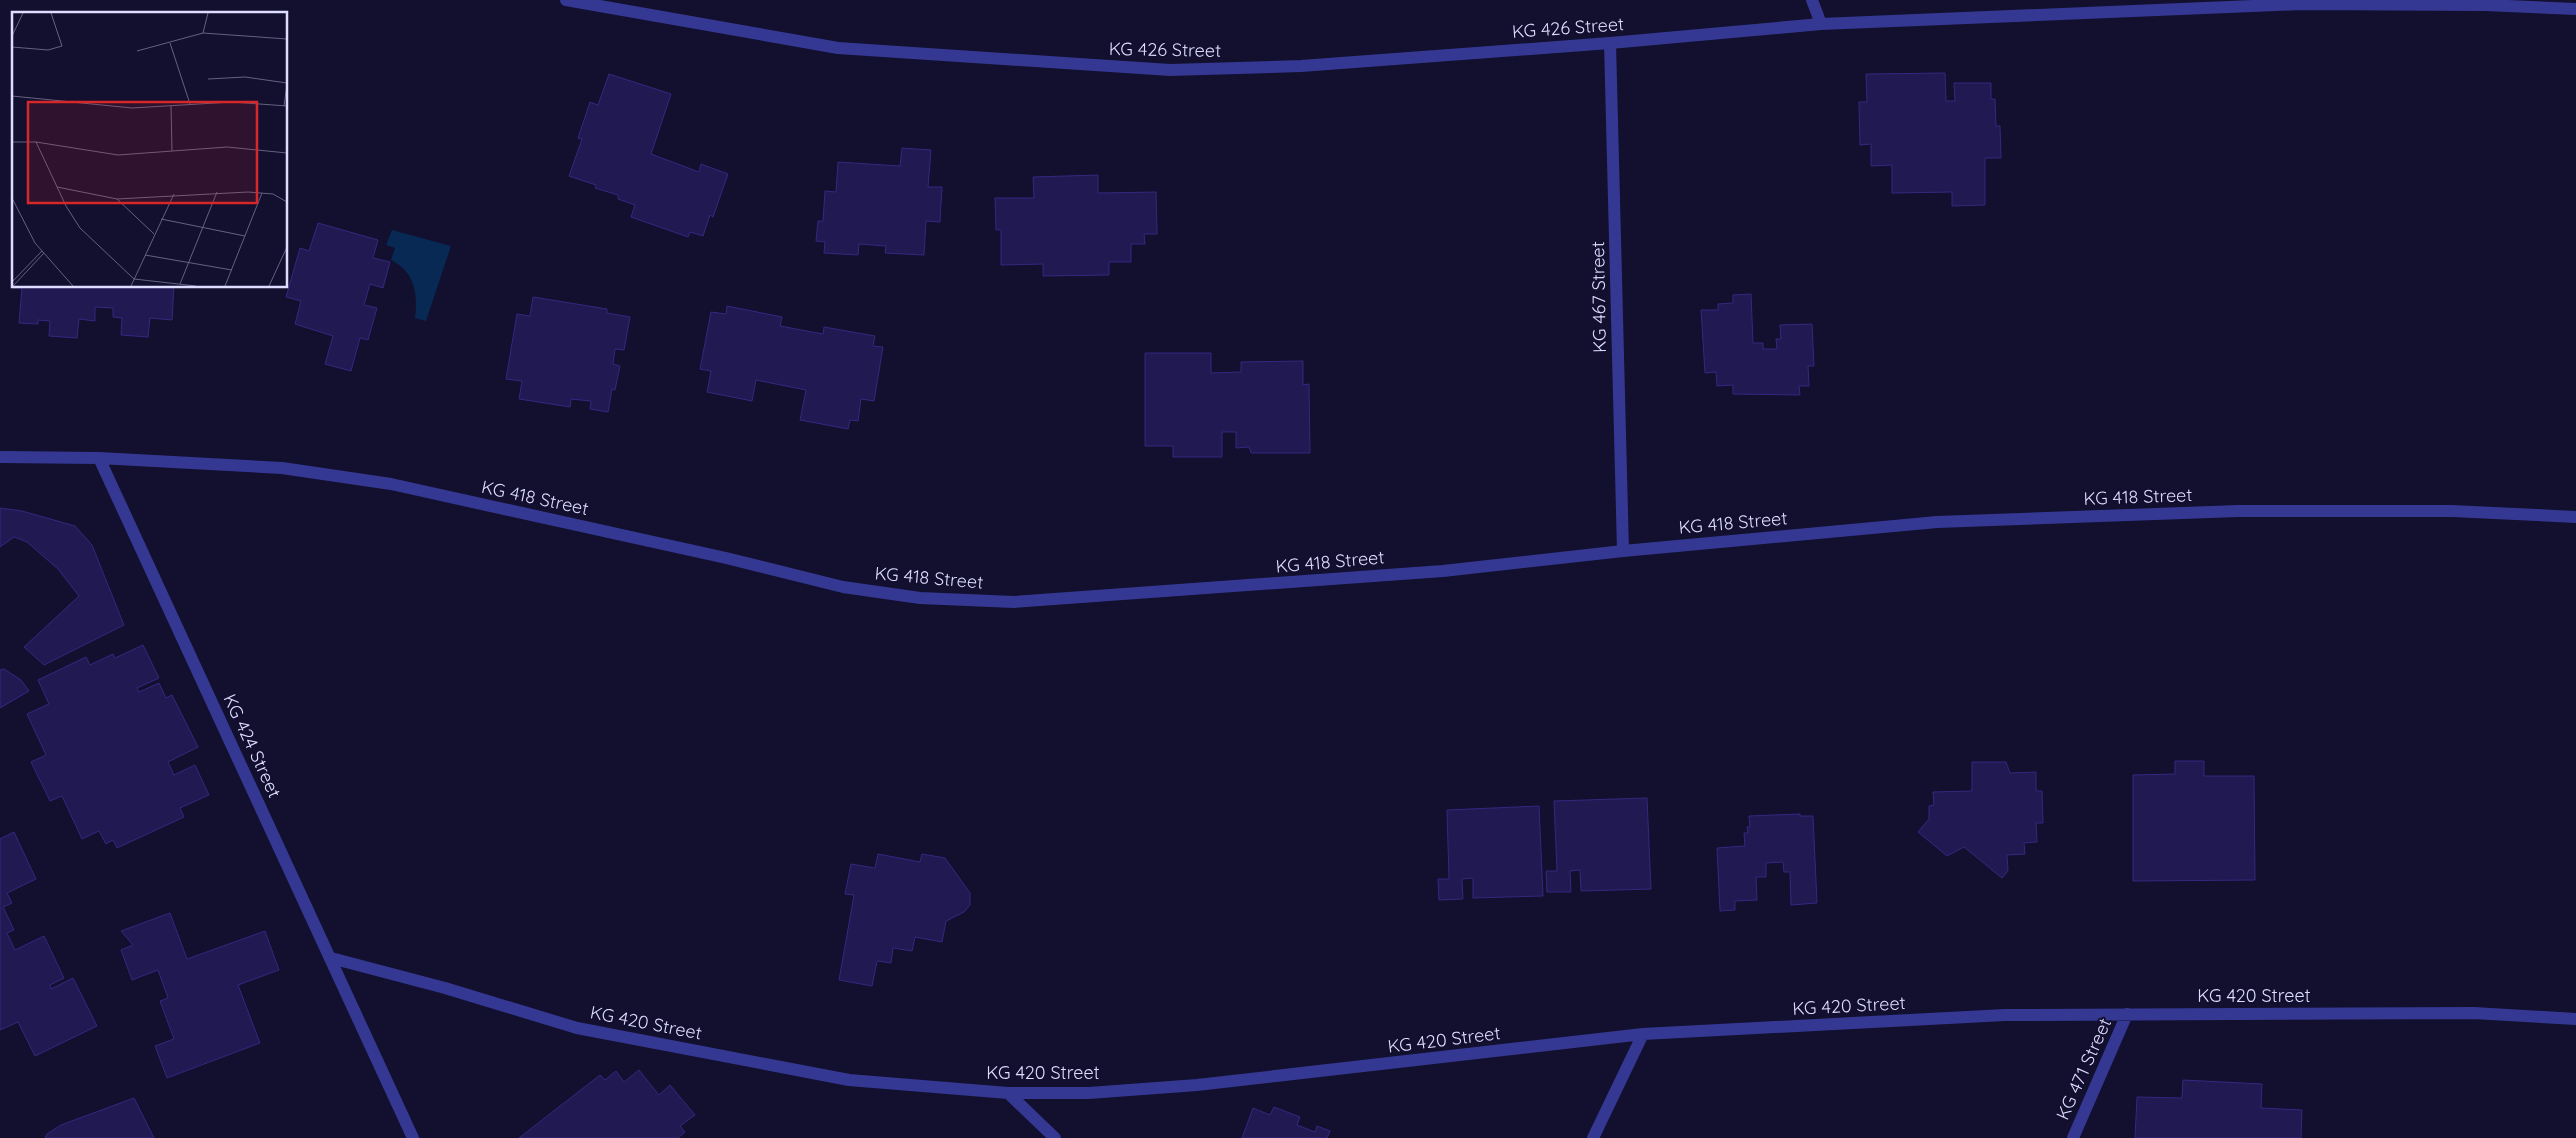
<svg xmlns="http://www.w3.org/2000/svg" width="2576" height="1138" font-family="Quicksand,sans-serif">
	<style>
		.water { fill: #072954 }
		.building { fill: #211952; stroke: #342880 }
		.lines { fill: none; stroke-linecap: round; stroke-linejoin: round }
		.minor { stroke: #353892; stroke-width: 12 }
		.labels { text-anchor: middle; stroke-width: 4; stroke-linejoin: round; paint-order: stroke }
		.street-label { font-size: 18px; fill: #dedcff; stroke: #120f2f }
		.inset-road { fill: none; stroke: #646182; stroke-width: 1 }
		.view { fill: #d62828; fill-opacity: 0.15; stroke: #d62828; stroke-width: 2.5 }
		.inset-edge { fill: none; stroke: #dedcff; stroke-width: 2.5 }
	</style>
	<rect width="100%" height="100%" fill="#120f2f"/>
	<!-- water -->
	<path class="water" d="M392,230l59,16 -25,75 -11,-3c3,-24 0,-46 -24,-58l4,-12 -9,-3z"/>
	<!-- building -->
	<path class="building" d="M1945,73l1,28h9l-1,-18h37v16h4l1,27h4l1,32h-16v47l-33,1v-14l-60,1v-28l-21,1v-22l-11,1 -1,-43h8l-1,-28z
		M609,74l62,20 -20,60 48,18 2,-8 27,10 -15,43 -3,-2 -7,21 -13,-4 -2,5 -57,-20 4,-12 -17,-6v-4l-23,-7 1,-3 -27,-9 13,-37 -4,-1 12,-36 8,3z
		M902,148l29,2 -3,37h14l-2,35 -14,-1 -2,34 -39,-2 1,-7 -27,-2 -1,11 -34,-2 1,-11 -9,-1 2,-20h5l2,-30 11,1 2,-30 62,4z
		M1098,175v18l58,-1 1,42h-13l1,10h-14v18h-22v13l-66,1v-12l-42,1v-35h-5l-1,-32h39l-1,-21z
		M318,223l60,17 -5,18 17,4 -7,26 -13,-4 -6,21 13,3 -9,32 -8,-2 -9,33 -26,-7 8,-28 -38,-12 6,-23 -15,-4 14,-49 9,3z
		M14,276v10h160l-2,34 -22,-2 -2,19 -27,-2 1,-17 -9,-1v-9l-18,-1v14l-16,-2 -2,19 -28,-2 1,-15 -12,-1v4l-19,-1 3,-35h-9z
		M1751,294l2,49h10v6h14l-1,-10h5l-1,-14 32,-1 2,42h-6l1,20h-10l1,9 -67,-1v-9l-16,1 -1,-14 -11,1 -4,-63h17v-6l15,-1v-8z
		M533,297l74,12v4l23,4 -6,33 -9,-1 -2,15 7,2 -5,24 -3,-1 -4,23 -18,-3 1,-8 -20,-2 -1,8 -51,-8 3,-18 -16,-2 11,-65 13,2z
		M727,306l55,11 -2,9 43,8 1,-7 51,9 -2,10 10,1 -9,54 -13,-2 -3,22 -8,-1 -2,9 -48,-9 6,-30 -50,-10 -4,21 -45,-9 4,-21 -11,-2 11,-57 15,2z
		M1145,353h66v20l30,-1v-10l62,-1v24l6,-1 1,69h-59l-2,-6 -13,1v-16h-14v25h-49v-11h-28z
		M0,508l22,3 53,15 17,19 32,80 -80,40 -20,-18 55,-51 -21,-27 -31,-27 -13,-5 -14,10z
		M143,645l16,33 -22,10 2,4 20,-9 7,15 6,-3 26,52 -30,15 6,13 21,-10 14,30 -29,13 4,9 -67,31 -4,-8 -7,4 -7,-13 -17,8 -20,-43 -12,5 -19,-39 15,-7 -19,-41 22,-10 -11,-24 48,-23 4,8 23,-11 2,4z
		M4,669l17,11 8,11 -29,17v-38z
		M2175,761h29v15h50l1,104 -122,1v-106l42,-1z
		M1972,762h34l4,11 26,-1v19h6l1,32h-7l1,19 -13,1 1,11 -18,1 1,16 -6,7 -38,-31 -17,9 -29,-24 11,-13v-13l5,-1 -1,-13 39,-1z
		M1647,798l4,91 -70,2 -1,-21 -10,1 1,21h-24l-1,-21h11l-3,-70z
		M1539,806l4,90 -70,2v-20l-11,1 1,20 -24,1 -1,-21h11l-2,-69z
		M1800,814v2h13l4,87 -26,2 -1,-33h-6l-1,-10 -17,1v14h-10l1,23 -22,1v9l-15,1 -3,-63 28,-2 -1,-13h4l-1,-6h3l-1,-11z
		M14,832l22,47 -29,14 5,10 -9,4 11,23 -7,3 8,17 29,-14 20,42 -14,7 1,4 22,-11 24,48 -62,30 -17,-34 -18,8v-191z
		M878,854l42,8 2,-8 23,4 25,35v12l-6,7 -18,9 -4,21 -27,-5 -3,14 -19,-3 -2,15 -14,-2 -5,25 -33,-6 15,-85 -9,-1 6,-30 24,4z
		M170,913l17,46 78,-28 14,39 -41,15 22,58 -93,35 -12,-32 19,-7 -14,-38 8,-3 -10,-28 -26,10 -11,-30 12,-5 -12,-14z
		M639,1070l20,25 11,-10 25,30 -15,11 5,6 -7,6h-159l81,-63 5,5 11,-9 8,11z
		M2183,1080l79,4 -1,24 41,2 -1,28h-166l2,-41 45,1z
		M134,1098l20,40h-109l2,-4 14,-9z
		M1274,1107l26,10 -3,8 18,7 2,-6 13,5 -3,7h-85l11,-30 17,7z"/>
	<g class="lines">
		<!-- minor -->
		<path class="minor" d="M566,0l272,48 332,22 131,-4 309,-23 211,-19 480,-20 184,1 91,4
			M1812,0l9,24
			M1610,43l13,508
			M0,457l99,1 314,680
			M99,458l183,10 109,16 335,74 117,29 77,11 94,4 429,-31 180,-20 314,-29 301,-11h214l124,6
			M331,958l114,30 132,40 272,52 159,13h81l108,-8 446,-51 362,-19 469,-2 102,6
			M1008,1093l47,45
			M1593,1138l50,-104
			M2073,1138l54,-124"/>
	</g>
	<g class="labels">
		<!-- street labels -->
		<g class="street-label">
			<text transform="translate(1568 28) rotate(-4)" y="6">KG 426 Street</text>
			<text transform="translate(1165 50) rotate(1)" y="6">KG 426 Street</text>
			<text transform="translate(1599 297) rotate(-91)" y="6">KG 467 Street</text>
			<text transform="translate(2138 497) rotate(-2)" y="6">KG 418 Street</text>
			<text transform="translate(535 498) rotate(12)" y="6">KG 418 Street</text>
			<text transform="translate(1733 523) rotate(-5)" y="6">KG 418 Street</text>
			<text transform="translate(1330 562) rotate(-5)" y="6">KG 418 Street</text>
			<text transform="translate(929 578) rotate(5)" y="6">KG 418 Street</text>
			<text transform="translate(252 746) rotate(65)" y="6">KG 424 Street</text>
			<text x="2254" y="1002">KG 420 Street</text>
			<text transform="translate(1849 1006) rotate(-3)" y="6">KG 420 Street</text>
			<text transform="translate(646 1023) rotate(11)" y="6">KG 420 Street</text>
			<text transform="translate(1444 1040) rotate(-7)" y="6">KG 420 Street</text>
			<text transform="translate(2084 1069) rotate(-66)" y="6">KG 471 Street</text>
			<text x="1043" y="1079">KG 420 Street</text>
		</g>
	</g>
	<!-- overview -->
	<g transform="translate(12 12)">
		<rect width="275" height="275" fill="#120f2f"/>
		<path class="inset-road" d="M191,21l5,-20M0,24l11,-23M158,31l20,61M0,35l36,3 14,-4 -11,-33M125,39l66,-18 84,6M196,67l37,-2 42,6M0,84l120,12 100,-6 55,4M159,94l1,45M272,94l3,-21M0,130h24l30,64 14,22 54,51 62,7M24,130l82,13 109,-8 60,6M45,175l60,12 131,-7 25,2 14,8M0,186l23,45 38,43M105,187l37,35M149,207l84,17M133,243l87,15M0,270l30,-31M168,272l37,-92M1,274l31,-33M119,274l43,-92M213,274l37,-93M257,274l18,-39"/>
		<path class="view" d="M16,90h229v101h-229z"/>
		<rect width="275" height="275" class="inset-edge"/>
	</g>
</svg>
